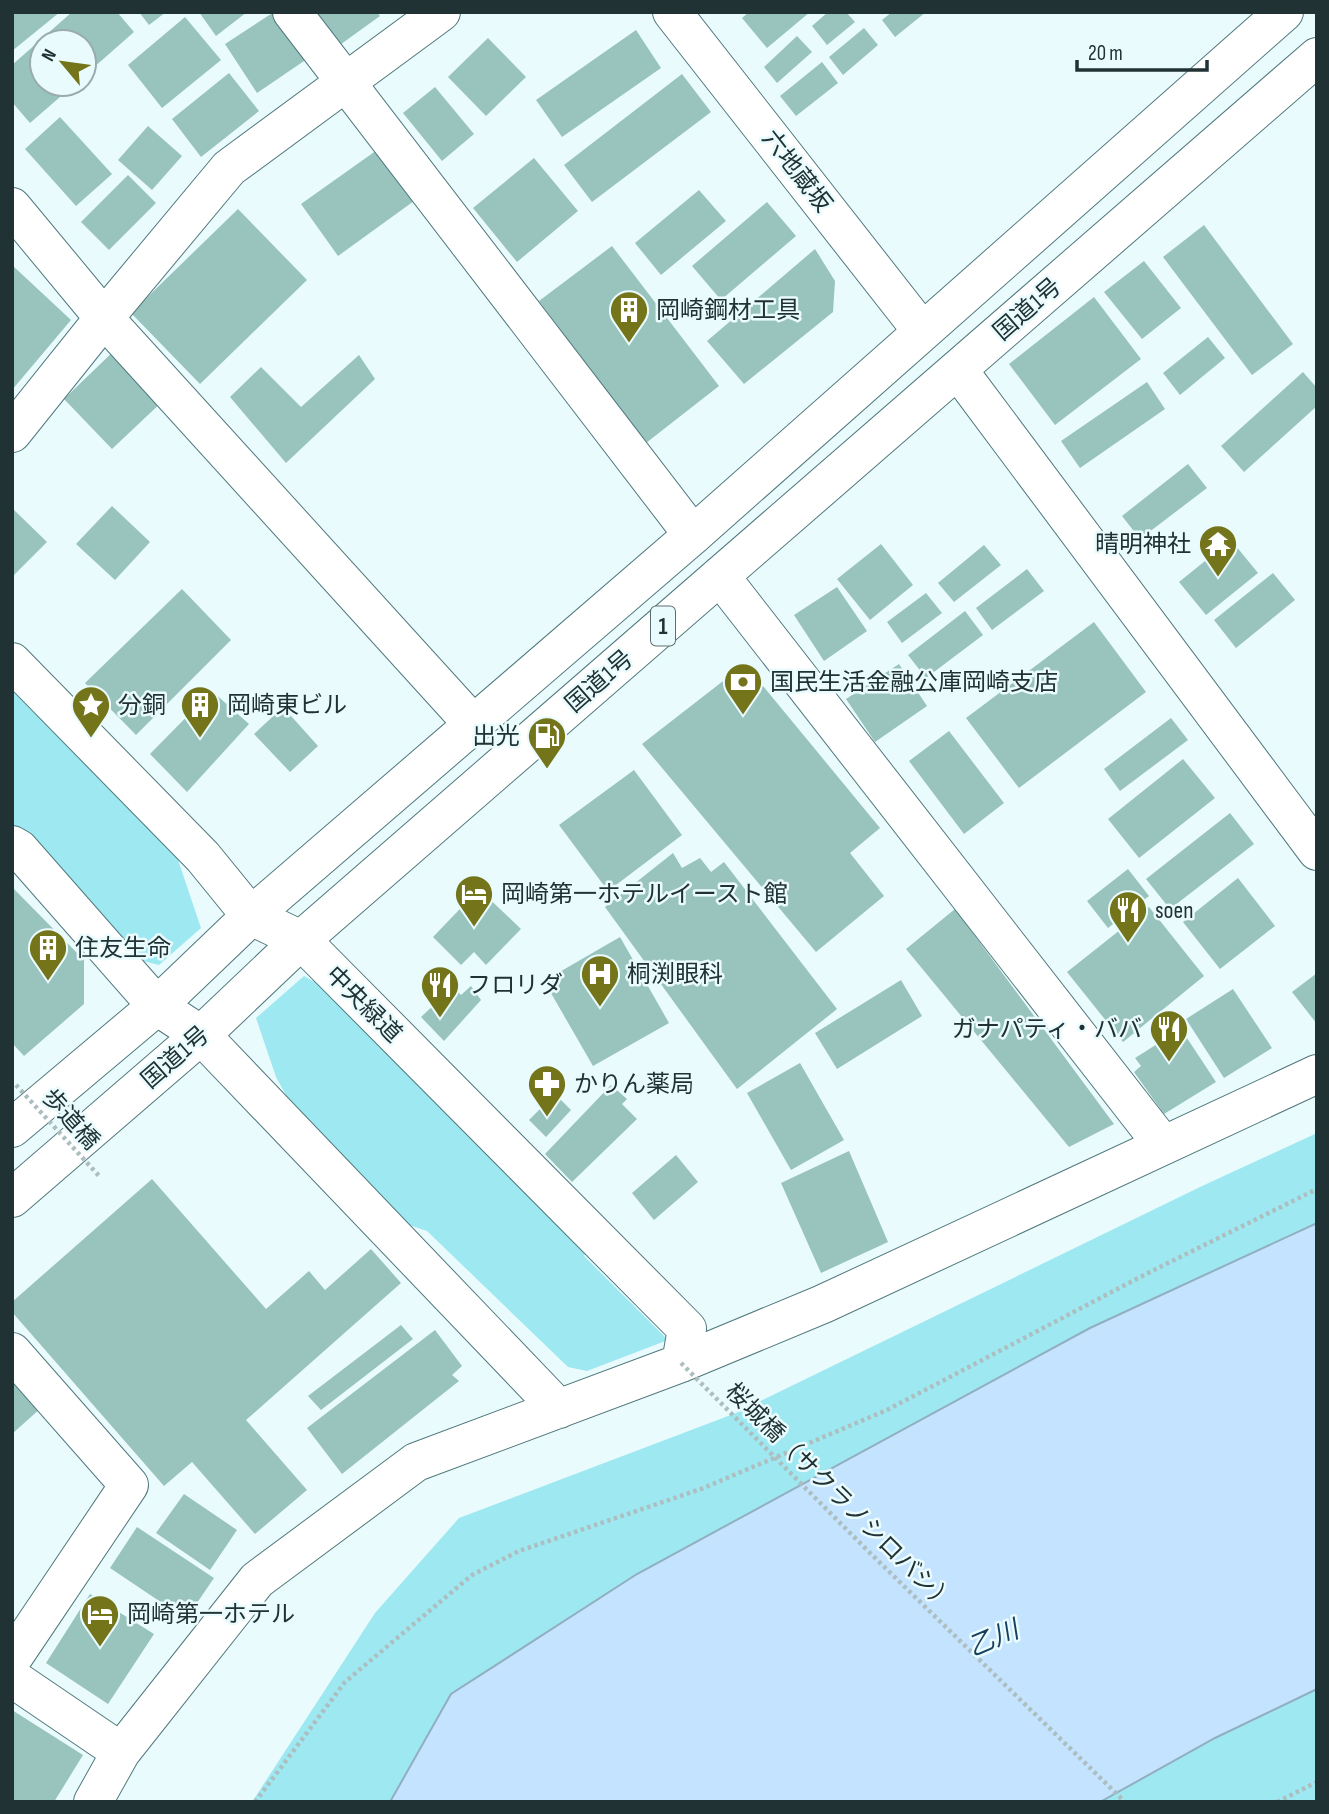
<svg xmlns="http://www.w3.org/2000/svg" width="1329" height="1814" font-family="'Sofia Sans Condensed','Noto Sans JP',sans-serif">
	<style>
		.green { fill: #9ee8f1 }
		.water { fill: #c3e3fe; stroke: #92aec1; stroke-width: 2 }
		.building { fill: #99c3bd }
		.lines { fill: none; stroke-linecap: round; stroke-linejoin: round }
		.minor-casing { stroke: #50797d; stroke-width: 40 }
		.highway-casing { stroke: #50797d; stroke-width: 40 }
		.path { stroke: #adbec0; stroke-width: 4.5; stroke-dasharray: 3.5 3.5; stroke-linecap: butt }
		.minor { stroke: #fff; stroke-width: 38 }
		.highway { stroke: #fff; stroke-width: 38 }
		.path-bridge { stroke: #adbec0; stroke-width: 4.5; stroke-dasharray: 3.5 3.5; stroke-linecap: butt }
		.labels { text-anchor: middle; stroke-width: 5; stroke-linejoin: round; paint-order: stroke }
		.shield { fill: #eafbfd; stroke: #5d6e70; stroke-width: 2 }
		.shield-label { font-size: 23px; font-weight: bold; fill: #203234 }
		.street-label { font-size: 24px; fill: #203234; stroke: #eafbfd }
		.poi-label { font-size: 24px; fill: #203234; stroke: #eafbfd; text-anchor: start }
		.water-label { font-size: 26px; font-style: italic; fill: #163f5c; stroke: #eafbfd }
	</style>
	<rect width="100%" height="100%" fill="#eafbfd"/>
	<!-- green -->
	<path class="green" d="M12,681l161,164 28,83 -42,37 -16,-4 -131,-131z
		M304,976l23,13 260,259 -3,8 84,84 -81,31 -19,-4 -141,-136 -18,-6 -111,-108 -22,-40 -20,-59z
		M1317,1133v90l-227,105 -453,246 -186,120 -61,108h-138l123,-189 84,-95 277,-105 464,-226z
		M1317,1689v113h-217l115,-64z"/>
	<!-- water -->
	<path class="water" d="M1317,1223v466l-102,49 -115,64h-710l61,-108 186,-120 453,-246z"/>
	<!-- building -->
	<path class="building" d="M12,12h48l-48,39z
		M72,12h45l17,20 -50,44v-34h-42v42h33l-45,39 -18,-21v-37z
		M139,12h27l-17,13z
		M199,12h48l-31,24z
		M274,12l33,47 -50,34 -32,-49z
		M313,12h64l3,4 -43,31z
		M749,12h61l-43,36 -25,-30z
		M828,12h18l9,10 -28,23 -15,-19z
		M892,12h34l-31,25 -13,-17z
		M185,17l36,43 -59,48 -34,-43z
		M864,28l14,17 -35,30 -14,-18z
		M636,30l25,38 -99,69 -26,-37z
		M797,36l15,16 -35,31 -13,-16z
		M488,38l38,39 -40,39 -38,-39z
		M822,62l16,21 -42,33 -16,-20z
		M229,73l30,38 -58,46 -29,-38z
		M682,74l29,38 -119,90 -28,-37z
		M435,87l39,47 -32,27 -39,-48z
		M60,117l52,57 -36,32 -51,-57z
		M148,126l34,30 -30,34 -34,-30z
		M377,150l37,51 -76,55 -37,-52z
		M534,158l44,53 -61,51 -44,-54z
		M128,175l28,28 -47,47 -28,-28z
		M699,190l27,31 -65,54 -26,-32z
		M767,202l29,34 -75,64 -29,-34z
		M238,209l69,71 -107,104 -69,-71z
		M1204,225l89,119 -41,31 -89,-118z
		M612,246l107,140 -73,57 -107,-142z
		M815,249l20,32 -2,31 -89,72 -37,-43z
		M1144,261l37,47 -39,31 -38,-47z
		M12,265l59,55 -59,70z
		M1094,297l47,62 -86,66 -46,-61z
		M1208,337l17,21 -45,37 -17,-22z
		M118,347l48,51 -54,51 -48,-50z
		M359,355l16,24 -89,84 -56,-66 31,-30 40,40z
		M1303,372l14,16v18l-73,66 -23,-26z
		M1147,382l18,27 -85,59 -19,-27z
		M1188,464l19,24 -67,51 -18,-23z
		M112,506l38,36 -35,38 -39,-36z
		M12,508l35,34 -35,35z
		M1231,540l27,33 -52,42 -27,-33z
		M881,544l32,41 -43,35 -33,-41z
		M984,545l17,20 -47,37 -16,-19z
		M1027,569l17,22 -52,39 -16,-22z
		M1273,573l22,27 -59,48 -22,-28z
		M837,587l30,44 -43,30 -30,-46z
		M182,589l49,51 -95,95 -51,-52z
		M926,593l16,20 -40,30 -15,-21z
		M965,611l18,24 -57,43 -18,-23z
		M1094,622l52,70 -127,96 -53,-70z
		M745,664l135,164 -30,25 34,43 -68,56 -174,-208z
		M899,664l28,42 -52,36 -29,-43z
		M212,691l37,33 -62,68 -37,-38z
		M283,707l35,39 -28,26 -36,-38z
		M1171,718l17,22 -68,51 -16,-22z
		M949,731l55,72 -40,31 -55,-73z
		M1183,759l32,39 -76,60 -31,-39z
		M634,770l48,65 -74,56 -49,-66z
		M1230,813l24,31 -84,65 -24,-30z
		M673,853l9,15 18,-10 11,14 13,-10 113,147 -100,80 -132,-182z
		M1128,869l21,27 -41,32 -21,-27z
		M1238,878l37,48 -55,43 -37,-47z
		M12,887l72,73v44l-60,52 -12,-13z
		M479,889l42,40 -35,36 -12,-13 -13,13 -28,-28z
		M1149,907l55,69 -81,66 -56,-70z
		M955,909l159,215 -45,23 -163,-198z
		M620,937l49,86 -76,43 -49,-85z
		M1317,973v51l-25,-32z
		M901,980l21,36 -85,53 -22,-36z
		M471,986l10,14 -37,41 -23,-24 32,-30 8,8z
		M1233,989l39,59 -48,30 -38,-59z
		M1181,1029l35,53 -52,32 -30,-42 7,-6 -6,-8z
		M800,1063l44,77 -53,30 -44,-77z
		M611,1085l16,14 -5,5 15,15 -65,63 -27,-28z
		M555,1094l16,16 -25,27 -17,-17z
		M849,1151l39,91 -67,31 -40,-90z
		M676,1155l22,27 -44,38 -22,-27z
		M152,1179l114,130 43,-38 16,19 46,-41 30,34 -155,137 61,70 -52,44 -63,-72 -28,24 -152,-174v-10z
		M401,1325l12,14 -92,71 -13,-14z
		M435,1330l27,36 -10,9 7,6 -117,93 -35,-46z
		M12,1354l40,44 -40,36z
		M184,1494l53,36 -27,40 -54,-37z
		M137,1527l77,51 -28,41 -76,-51z
		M90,1594l64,40 -46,70 -62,-41z
		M12,1710l71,45 -29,47h-42z"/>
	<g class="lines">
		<!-- minor casing -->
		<g class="minor-casing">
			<path id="minor" d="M292,12l401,523
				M672,12l250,319
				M12,207l92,111 369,406
				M958,370l359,481
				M12,433l92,-115 125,-150 212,-156
				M720,576l443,569
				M12,662l191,195 48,59 50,24 386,389 -6,34
				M12,845l7,4 138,157 44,29 358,374
				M12,1352l117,133 -117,174
				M12,1678l109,74
				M93,1802l28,-50 136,-172 159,-118 265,-99 142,-59 494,-230"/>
		</g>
		<!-- highway casing -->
		<g class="highway-casing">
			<path id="highway" d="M12,1128l145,-122 94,-90 442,-381 591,-523
				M12,1198l189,-163 100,-95 1016,-883"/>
		</g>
		<!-- path -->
		<path class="path" d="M255,1802l90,-120 127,-107 47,-24 182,-62 186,-79 261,-137 169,-84
			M1277,1802l40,-20"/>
		<!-- minor -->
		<use href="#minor" class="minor"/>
		<!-- highway -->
		<use href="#highway" class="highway"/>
		<!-- path-bridge -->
		<path class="path-bridge" d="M16,1085l84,92
			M681,1363l186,187 258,252"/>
	</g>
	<!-- icons -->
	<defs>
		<g id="building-pin" transform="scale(2.0125)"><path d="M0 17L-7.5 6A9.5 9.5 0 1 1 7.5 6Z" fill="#74751b" stroke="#eafbfd"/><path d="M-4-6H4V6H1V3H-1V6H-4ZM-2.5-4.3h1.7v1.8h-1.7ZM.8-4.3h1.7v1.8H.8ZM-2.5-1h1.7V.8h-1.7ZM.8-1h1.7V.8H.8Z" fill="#fff"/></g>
		<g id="temple-pin" transform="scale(2.0125)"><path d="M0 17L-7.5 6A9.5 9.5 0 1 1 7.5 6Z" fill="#74751b" stroke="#eafbfd"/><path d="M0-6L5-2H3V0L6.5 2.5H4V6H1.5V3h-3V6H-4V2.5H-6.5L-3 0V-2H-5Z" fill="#fff"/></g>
		<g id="bank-pin" transform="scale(2.0125)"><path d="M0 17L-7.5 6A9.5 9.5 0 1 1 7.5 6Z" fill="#74751b" stroke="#eafbfd"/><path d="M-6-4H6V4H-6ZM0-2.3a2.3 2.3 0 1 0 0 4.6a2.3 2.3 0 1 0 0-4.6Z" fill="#fff"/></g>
		<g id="sight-pin" transform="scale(2.0125)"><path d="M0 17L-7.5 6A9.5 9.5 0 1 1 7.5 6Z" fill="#74751b" stroke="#eafbfd"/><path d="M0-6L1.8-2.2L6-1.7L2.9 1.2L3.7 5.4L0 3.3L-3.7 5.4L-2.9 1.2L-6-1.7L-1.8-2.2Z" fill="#fff"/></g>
		<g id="fuel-pin" transform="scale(2.0125)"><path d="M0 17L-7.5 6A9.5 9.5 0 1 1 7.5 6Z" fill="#74751b" stroke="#eafbfd"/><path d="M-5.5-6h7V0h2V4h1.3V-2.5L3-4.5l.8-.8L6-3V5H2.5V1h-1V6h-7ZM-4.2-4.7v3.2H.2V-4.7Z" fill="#fff"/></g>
		<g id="hotel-pin" transform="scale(2.0125)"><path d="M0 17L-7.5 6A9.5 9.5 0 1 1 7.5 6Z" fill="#74751b" stroke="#eafbfd"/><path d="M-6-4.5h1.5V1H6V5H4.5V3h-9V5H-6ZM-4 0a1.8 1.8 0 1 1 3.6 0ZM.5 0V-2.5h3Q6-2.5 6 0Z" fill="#fff"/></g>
		<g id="restaurant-pin" transform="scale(2.0125)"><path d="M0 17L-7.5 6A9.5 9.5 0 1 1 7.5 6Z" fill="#74751b" stroke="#eafbfd"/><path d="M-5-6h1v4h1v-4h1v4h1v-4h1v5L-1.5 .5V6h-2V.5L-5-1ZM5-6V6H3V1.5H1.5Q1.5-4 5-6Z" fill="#fff"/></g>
		<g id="hospital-pin" transform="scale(2.0125)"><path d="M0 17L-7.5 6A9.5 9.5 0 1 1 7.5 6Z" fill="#74751b" stroke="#eafbfd"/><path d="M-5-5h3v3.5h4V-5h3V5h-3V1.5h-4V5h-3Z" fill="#fff"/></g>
		<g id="pharmacy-pin" transform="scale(2.0125)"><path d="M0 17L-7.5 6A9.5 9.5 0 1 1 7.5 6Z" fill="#74751b" stroke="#eafbfd"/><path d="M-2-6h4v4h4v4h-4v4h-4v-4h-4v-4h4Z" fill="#fff"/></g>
	</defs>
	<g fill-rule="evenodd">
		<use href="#building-pin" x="629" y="310"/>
		<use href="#temple-pin" x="1218" y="544"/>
		<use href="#bank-pin" x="743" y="682"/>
		<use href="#sight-pin" x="91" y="705"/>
		<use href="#building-pin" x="200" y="705"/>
		<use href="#fuel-pin" x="547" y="736"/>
		<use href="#hotel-pin" x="474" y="894"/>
		<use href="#restaurant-pin" x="1128" y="910"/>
		<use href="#building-pin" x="48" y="948"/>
		<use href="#hospital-pin" x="600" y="974"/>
		<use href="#restaurant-pin" x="440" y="985"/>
		<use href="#restaurant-pin" x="1169" y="1029"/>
		<use href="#pharmacy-pin" x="547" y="1084"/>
		<use href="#hotel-pin" x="100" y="1614"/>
	</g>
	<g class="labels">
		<!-- shield labels -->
		<rect class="shield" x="651" y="606.5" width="24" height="39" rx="5"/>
		<g class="shield-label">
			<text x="663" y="634">1</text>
		</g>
		<!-- street labels -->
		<g class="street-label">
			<text transform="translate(797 171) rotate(52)" y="8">六地蔵坂</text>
			<text transform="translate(1027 309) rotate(-41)" y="8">国道1号</text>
			<text transform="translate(599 681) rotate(-41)" y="8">国道1号</text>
			<text transform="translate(364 1004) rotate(45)" y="8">中央緑道</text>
			<text transform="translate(175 1057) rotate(-41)" y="8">国道1号</text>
			<text transform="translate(71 1119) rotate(48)" y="8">歩道橋</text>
			<text transform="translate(840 1497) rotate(45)" y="8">桜城橋（サクラノシロバシ）</text>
		</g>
		<!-- poi labels -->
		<g class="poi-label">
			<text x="656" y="318">岡崎鋼材工具</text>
			<text x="1191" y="552" text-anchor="end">晴明神社</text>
			<text x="770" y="690">国民生活金融公庫岡崎支店</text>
			<text x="118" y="713">分銅</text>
			<text x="227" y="713">岡崎東ビル</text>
			<text x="520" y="744" text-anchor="end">出光</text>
			<text x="501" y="902">岡崎第一ホテルイースト館</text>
			<text x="1155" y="918">soen</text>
			<text x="75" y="956">住友生命</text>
			<text x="627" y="982">桐渕眼科</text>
			<text x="467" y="993">フロリダ</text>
			<text x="1142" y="1037" text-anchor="end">ガナパティ・ババ</text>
			<text x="574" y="1092">かりん薬局</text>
			<text x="127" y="1622">岡崎第一ホテル</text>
		</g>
		<!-- water labels -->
		<g class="water-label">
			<text transform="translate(993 1638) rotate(-23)" y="9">乙川</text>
		</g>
	</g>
	<!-- border -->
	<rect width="1329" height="1814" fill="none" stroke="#203234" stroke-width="28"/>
	<!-- north arrow -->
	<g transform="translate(63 63) rotate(299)"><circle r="33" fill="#eafbfd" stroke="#99abad" stroke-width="2"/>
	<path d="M0-5L12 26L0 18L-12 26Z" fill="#74751b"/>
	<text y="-10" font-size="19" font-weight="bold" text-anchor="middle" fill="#203234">N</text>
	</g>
	<!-- scale -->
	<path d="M1077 60v10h130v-10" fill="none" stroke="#203234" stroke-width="3.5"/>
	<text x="1088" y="60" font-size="21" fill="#203234" stroke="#eafbfd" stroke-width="5" paint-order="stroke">20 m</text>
</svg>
